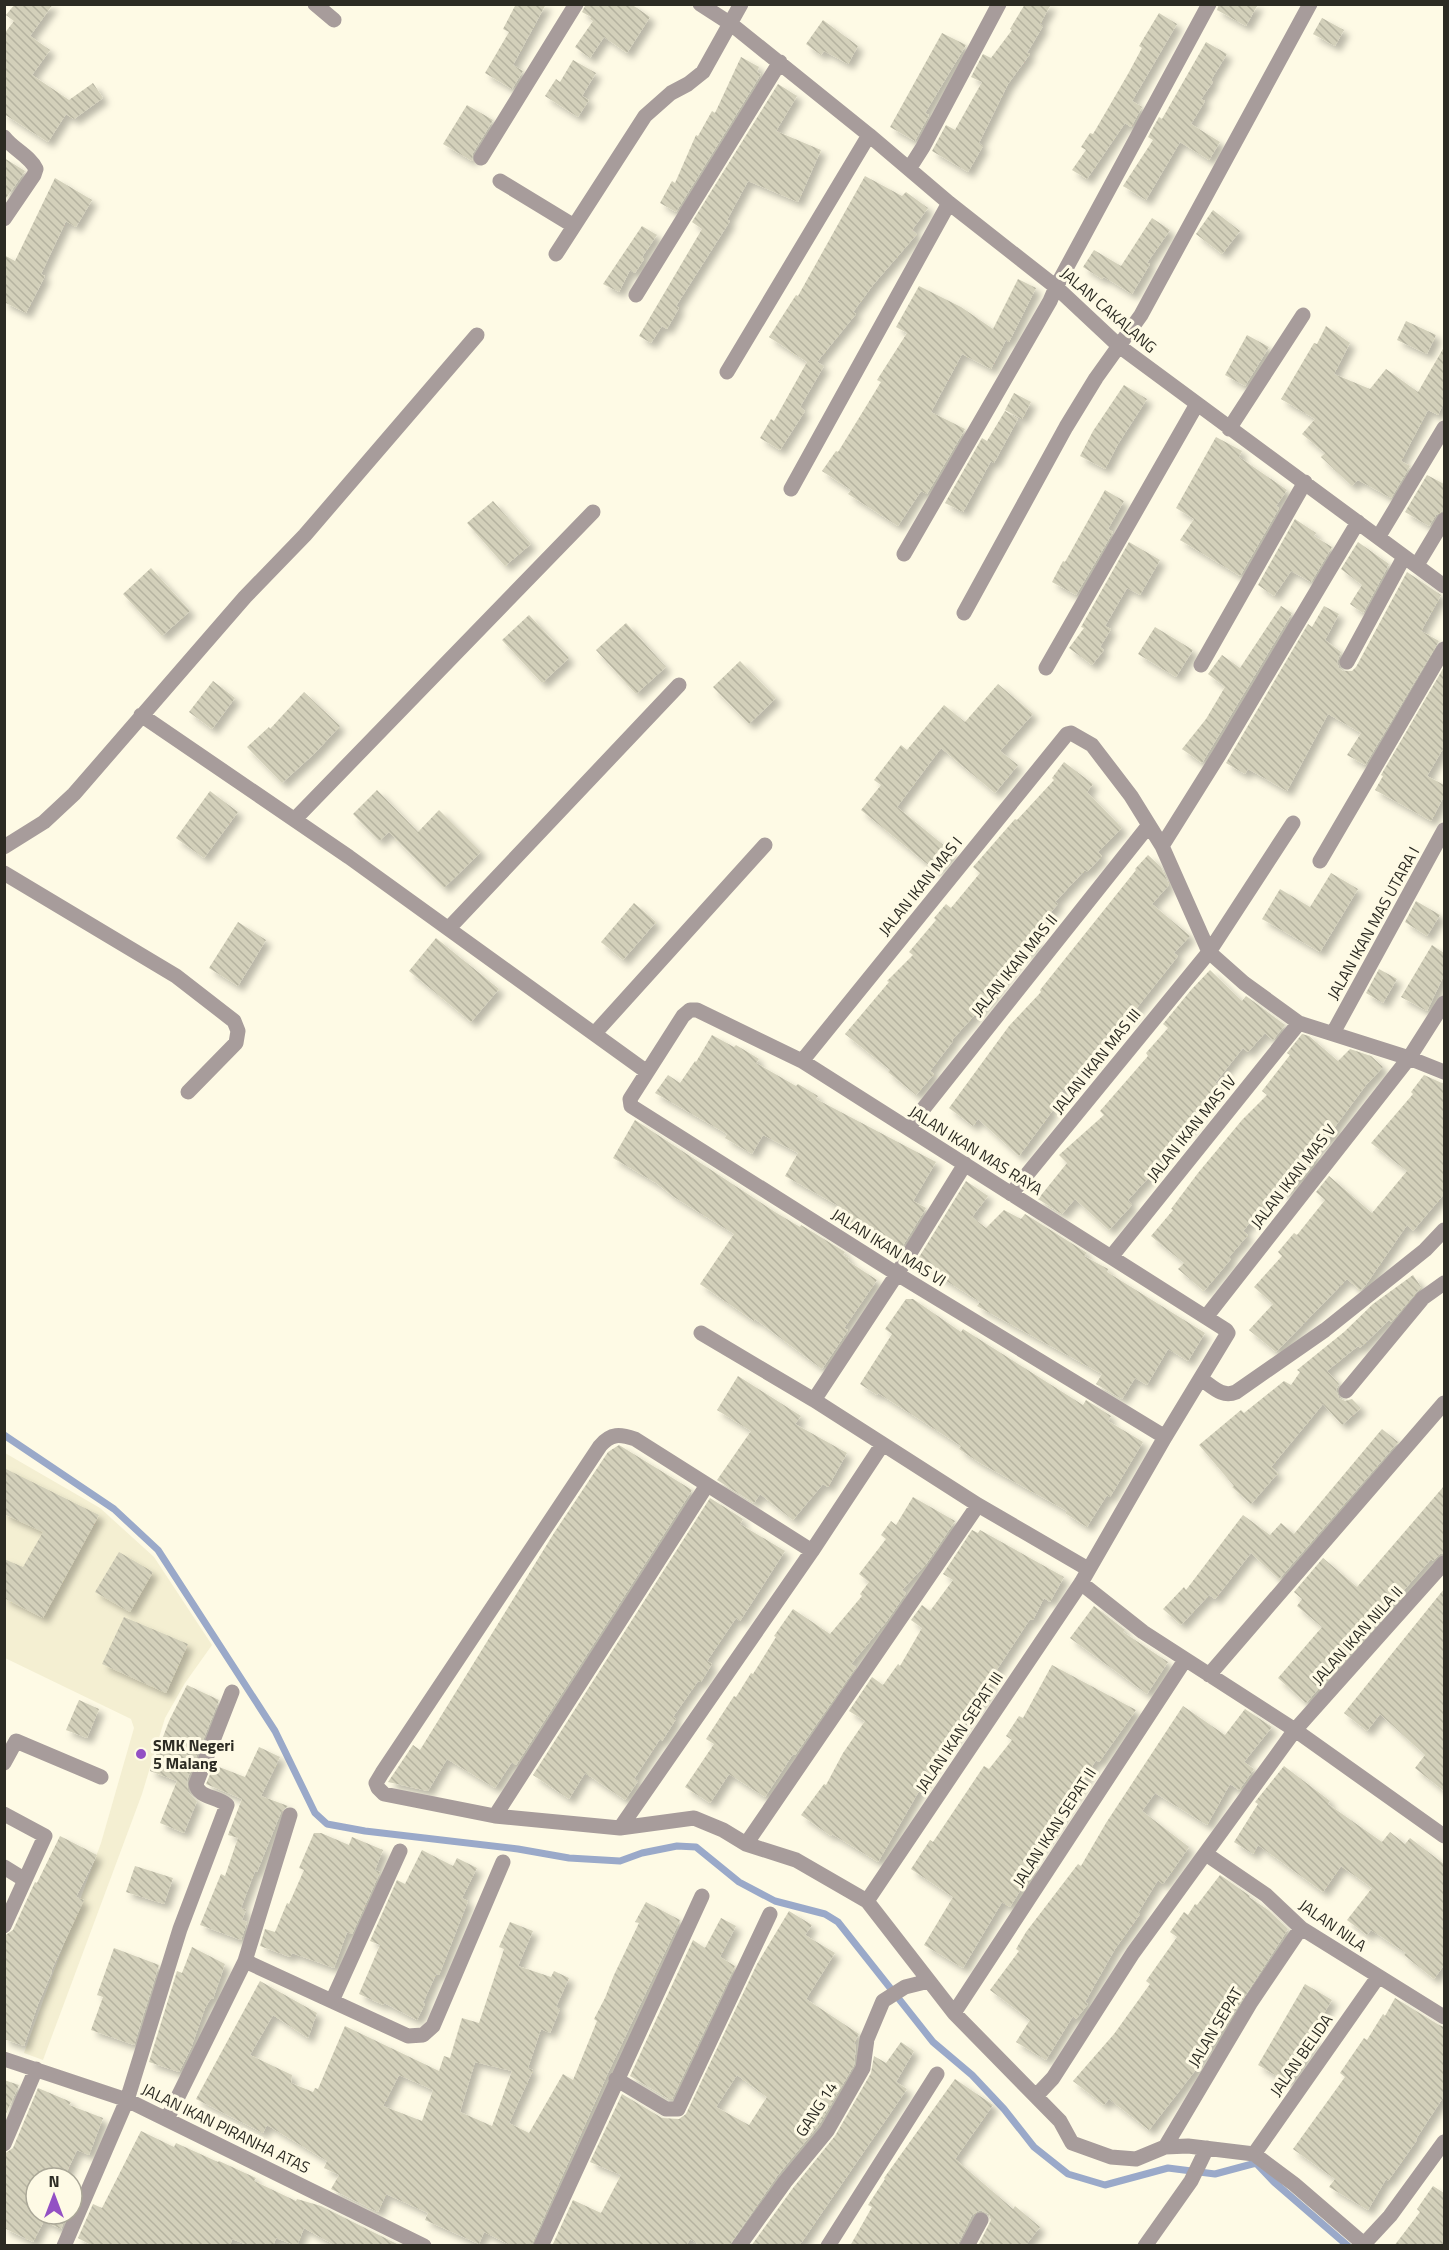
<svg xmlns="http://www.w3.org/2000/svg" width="1449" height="2250" font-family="'Titillium Web',sans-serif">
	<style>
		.built { fill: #f4efd2 }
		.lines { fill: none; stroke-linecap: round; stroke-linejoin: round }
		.stream { stroke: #9aa9c9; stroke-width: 7 }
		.building { fill: url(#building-back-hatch); fill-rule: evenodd; filter: url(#shadow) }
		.minor { stroke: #a79c9b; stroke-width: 15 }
		.poi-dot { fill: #9350c4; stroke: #fefae5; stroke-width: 2 }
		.labels { text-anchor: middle; stroke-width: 6; stroke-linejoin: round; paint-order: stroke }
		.street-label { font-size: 16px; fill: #2c2b23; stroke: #fefae5 }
		.poi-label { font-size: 16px; font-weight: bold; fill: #2c2b23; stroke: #fefae5; text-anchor: start }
	</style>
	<defs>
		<pattern id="building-back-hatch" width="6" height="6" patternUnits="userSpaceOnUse" patternTransform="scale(1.5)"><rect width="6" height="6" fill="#d3d0ba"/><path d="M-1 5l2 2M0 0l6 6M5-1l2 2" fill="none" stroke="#b5b3a0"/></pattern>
		<filter id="shadow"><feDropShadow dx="5.5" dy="5.5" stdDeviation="3" flood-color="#0004"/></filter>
	</defs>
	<rect width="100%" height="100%" fill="#fefae5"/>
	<!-- built -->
	<path class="built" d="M5,1453l95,55 54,49 58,88 -27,38 -20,35 -23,76 -99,266 -19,-7 77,-210 33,-115 -3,-9 -126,-61z"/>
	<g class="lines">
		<!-- stream -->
		<path class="stream" d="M4,1435l110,74 44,41 117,181 40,82 12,11 38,7 153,18 51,9 51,3 22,-8 35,-7 19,1 43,35 36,19 50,13 13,8 95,120 39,33 32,34 30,38 34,27 37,11 63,-17 47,6 41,-11 18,19 74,64"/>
	</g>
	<!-- building -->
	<path class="building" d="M15,4h38l-23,32 20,14 -18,25 37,25 24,-17 10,15 -29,21 -8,-5 -18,28 -44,-28v-80l10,-13 -8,-6z
		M516,4h30l-33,61 10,6 -11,18 -27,-16 24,-41 -6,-3z
		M586,4h45l19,13 -23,36 -23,-16 -14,21 -15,-11 18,-26 -3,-2 1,-2 -9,-5z
		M1025,4h26l-11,20 3,2 -16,27 3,1 -22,30 -29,59 4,3 -15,26 -36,-21 14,-26 9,5 27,-48 -11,-5 12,-23 8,4 21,-28 -2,-1z
		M1219,4h39l-12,22 -29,-16z
		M1159,13l18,11 -45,77 10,6 -11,20 -6,-4 -38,56 -15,-9 14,-20 -5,-3 9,-14 3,1 35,-60 14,-26 -3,-2z
		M1322,18l22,12 -9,16 -22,-12z
		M823,20l35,26 -10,18 -24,-13 -3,4 -15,-11z
		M942,33l24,12 -41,68 4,2 -14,26 -25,-14z
		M1206,42l21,12 -16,26 2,2 -12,17 4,2 -14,23 29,18 -11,18 -29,-18 -34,58 -23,-14 30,-46 -5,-3 11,-20 3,2z
		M741,57l18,10 -2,5 4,2 -85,138 -16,-9 12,-22 3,2 21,-48 2,1 14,-25 3,2z
		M573,60l23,13 -14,23 7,4 -11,17 -33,-21 11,-17 4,3z
		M778,84l19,12 -21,35 45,19 -23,52 -50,-21 -21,39 3,1 -54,85 3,2 -12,21 -5,-3 -11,17 -12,-7 63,-107 -10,-7z
		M467,105l26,15 -20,33 -1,8 -29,-17z
		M4,158l21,13 -21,30z
		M865,176l37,20 4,-4 22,16 -16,22 5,4 -44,51 -20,27 3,2 -39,48 7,4 -24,41 5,4 -25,39 -20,-12 11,-19 3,2 33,-59 -38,-25 27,-42 2,1z
		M55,178l37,22 -16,27 -10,-6 -25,53 4,2 -19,37 -22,-11v-47l11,6z
		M1213,210l27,21 -18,23 -26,-20z
		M1152,218l18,12 -23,33 3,1 -18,30 -28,-17 -2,2 -19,-12 11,-17 27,16z
		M642,226l15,9 -15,22 2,2 -9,14 -5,-3 -11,22 -16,-8z
		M1018,279l18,9 -27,54 -3,-2 -15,29 -29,-15 -31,58 34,17 -38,65 -6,-3 -2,3 -21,32 -50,-32 3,-4 -29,-19 14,-20 2,1 43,-70 -4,-2 30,-47 -11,-6 23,-41 42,21 32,22z
		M1406,321l30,14 -9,19 -30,-14z
		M1326,326l24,17 -16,31 36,15 16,-20 32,23 26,-45v55l-6,13 -10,-5 -27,51 9,5 -19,32 -33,-18 -6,6 -31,-29 4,-4 -23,-19 13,-15 -34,-20 33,-56 3,1z
		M1247,335l22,12 -24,39 -20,-11z
		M1124,385l23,14 -29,45 -13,25 -25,-13 13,-25z
		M1014,393l17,9 -9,17 -17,-9z
		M1005,411l13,8 -24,44 -3,-2 -28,51 -18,-9 37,-65 5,3z
		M1216,437l26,14 -3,6 48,33 -11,16 3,2 -39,68 -60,-36 14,-21 -18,-11z
		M1427,475l17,9v26l-8,5 -7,11 -24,-14z
		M1105,490l19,11 -16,28 5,3 -37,63 -24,-13 11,-21 2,1z
		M493,501l38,43 -26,22 -38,-43z
		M1295,519l21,14 -2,3 18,11 -21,35 -20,-11 -17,25 -16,-11z
		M1129,542l31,18 -20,35 -13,-7 -22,38 6,3 -11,18 4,3 -12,15 -23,-17 15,-20 -3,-1z
		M1358,542l31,22 -26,49 -13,-9 12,-19 -21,-16z
		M151,568l39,43 -28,25 -39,-42z
		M1407,572l34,23 -20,36 18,10 -74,124 -18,-10 14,-22 -33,-19 -41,77 -39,-22 -3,5 -19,-11 82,-139 4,3 12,-21 15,8 -14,26 16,12 -4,10 2,6 4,3h9l4,-4z
		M1281,606l11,7 -90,150 -20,-14 24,-30 19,-32 -17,-13 14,-19 18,13z
		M529,615l40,43 -27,25 -40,-43z
		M626,623l40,44 -30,27 -40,-44z
		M1155,627l38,23 -17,27 -38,-23z
		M740,661l36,37 -27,26 -36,-37z
		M1444,667v80l-17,29 17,9v11l-13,25 -56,-31 8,-14 -2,-1z
		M213,681l22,17 -23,31 -23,-17z
		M998,684l35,30 -33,37 18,14 -23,28 -54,-45 -44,59 55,45 -16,19 -75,-61 20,-25 -7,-5 27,-35 6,5 37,-45 21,17z
		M304,692l36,34 -25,27 -33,30 -35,-36 22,-20 1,2z
		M1064,762l29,22 -6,8 35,36 -24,24 4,4 -15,16 -2,-2 -30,32 3,2 -27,30 6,6 -11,14 -3,-3 -32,46 -39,43 1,1 -23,30 4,3 -18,21 -28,-23 2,-2 -45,-36 44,-52 -2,-1 26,-26 -4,-3 27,-32 -2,-2 12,-14 5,4 29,-35 -7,-6 42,-48 2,1 37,-40 -2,-2z
		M377,790l41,42 21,-22 42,42 -37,36 -55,-56 -10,9 -26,-27z
		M210,791l28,21 -34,46 -28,-20z
		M1148,855l13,12 8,18 -17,19 38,32 -16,17 4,3 -50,63 -4,-3 -28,36 2,1 -12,16 -3,-3 -34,41 4,3 -34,46 -41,-37 -5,7 -24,-18 60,-82 32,-34 -1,-2 96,-120 -1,-1z
		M1331,873l27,16 -38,63 -58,-33 18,-30 30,18z
		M1416,901l24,14 -13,21 -22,-14z
		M634,903l22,19 -33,38 -22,-18z
		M238,922l28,18 -28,46 -29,-18z
		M436,938l63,51 -28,33 -62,-51z
		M1432,945l12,8v22l-17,36 -26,-14z
		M1379,969l18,10 -14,24 -17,-10z
		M1210,970l32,31 4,-5 39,29 -12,15 -8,-7 -17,19 -5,-4 -28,35 5,3 -34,46 -2,-2 -35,43 2,2 -23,25 4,5 -23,25 -34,-31 -13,15 -24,-15 29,-36 -8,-8 45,-40 -4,-4 48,-55 -2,-3 22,-25 -5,-4 28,-34z
		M1302,1034l7,2 29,25 12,-12 21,7 12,11 -17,18 -32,43 2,2 -23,24 4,3 -5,5 2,1 -13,17 -2,-2 -14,16 -7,-6 -35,43 5,4 -19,22 2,2 -27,32 -26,-22 6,-6 -33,-27 22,-26 -2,-1 27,-36 44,-53 25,-25 -5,-4 28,-36 -3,-2z
		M712,1035l22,12 2,-2 23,14 -3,4 40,23 2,-2 20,12 -2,3 120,63 -23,39 13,7 -24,39 -39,-22 -3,4 -21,-12 5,-8 -59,-33 13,-23 -35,-18 -11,19 -27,-16 2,-4 -72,-41 13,-18 12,8 15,-22 1,1z
		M1424,1075l20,9v110l-31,37 -6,-6 -42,61 -5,4 -13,-11 -71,73 -27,-22 24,-26 -19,-17 28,-31 -4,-4 16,-19 3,2 28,-35 -9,-8 13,-16 43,37 35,-42 -36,-28 42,-49 -2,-2z
		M635,1120l140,92 25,15 1,-2 44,27 -2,3 6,3 -1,3 29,19 -33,48 4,2 -26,39 -67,-50 -1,2 -54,-37 34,-50 -60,-37 -18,-14 -43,-25z
		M966,1181l22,15 -16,21 14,11 18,-18 17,9 4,-5 62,39 -3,3 24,13 -1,3 98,61 -17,28 -20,-12 -21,36 -12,-7 -13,21 -26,-15 6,-10 -125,-68 3,-4 -64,-40z
		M1413,1275l8,12 -30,35 -2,-2 -29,28 -2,-2 -31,25 12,13 -3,6 3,8 6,3 7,-2 9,9 -19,17 -19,-21 -52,63 7,6 -27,31 -19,-17 2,-1 -35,-41 42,-35 3,3 40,-32 7,4 9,-13 -3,-2 47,-38 29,-28z
		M906,1299h7l48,33 2,-3 120,76 3,-5 25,16 -3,5 35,21 -33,55 -3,-2 -20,32 -22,-14 2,-2 -87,-48 -21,-14 2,-3 -83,-53 -1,2 -17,-11 32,-50 -7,-5z
		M738,1376l63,40 -6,8 52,29 -19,34 -5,-3 -30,36 -33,-26 -6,9 -37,-23 34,-49 -34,-21z
		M1382,1429l16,13 -119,137 -28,-26 -36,46 -6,-4 -28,30 -18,-16 21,-22 2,3 57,-75 27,20 11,-12 13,11z
		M619,1445l73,45 -176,275 -4,-3 -17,26 -48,-29 -19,32 -40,-9 25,-37 7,5 134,-217 54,-81z
		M4,1468l95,47 -56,103 -39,-20v-39l19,8 20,-35 -39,-18z
		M1444,1486v67l-4,1 -7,7 -2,-2 -125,144 -28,-25 44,-51 -25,-21 5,-7 -8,-7 29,-34 34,29z
		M913,1497l42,24 -29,43 -24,26 4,3 -20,29 -35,42 5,3 -61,88 -2,-1 -28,43 -36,-23 -19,29 -25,-16 29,-43 -8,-5 28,-43 2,1 15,-24 2,1 23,-37 -2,-1 19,-27 37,25 32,-38 -2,-2 9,-12 -10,-8 27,-35 -5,-4 10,-14 5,4z
		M710,1498l33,21 -3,5 45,27 -45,70 -4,-3 -29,43 5,3 -11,18 -3,-1 -25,36 3,2 -14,22 -2,-2 -26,40 4,2 -13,19 -40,-27 -16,26 -36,-24z
		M972,1530l6,3 2,-3 84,47 -14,25 -6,-4 -11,22 -3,-1 -34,52 -8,15 2,1 -15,23 -2,-1 -16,26 -16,18 -63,109 -46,-28 -1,2 -30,-21 23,-31 2,1 17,-32 22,-32 -16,-10 23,-34 11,8 15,-21 2,2 22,-38 -11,-8 11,-15 8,6 23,-31 -10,-6z
		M119,1552l34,20 -23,40 -35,-20z
		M1444,1589v202l-29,-23 10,-13 -45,-41 -13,17 -23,-18z
		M1094,1606l31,24 -2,2 45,30 -21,32 -77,-56z
		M124,1617l64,27 -22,49 -64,-29z
		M1052,1665l84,45 -37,52 -3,-2 -36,59 -30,44 5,3 -25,41 -8,-5 -39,66 -39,-23 29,-48 -42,-28 19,-29 3,2 51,-76 5,3 23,-29 -6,-4 13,-20 4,2z
		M187,1685l32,15 -32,80 1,12 9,9 -13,32 -24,-10 17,-42 -27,-10 19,-50z
		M79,1700l20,9 -12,29 -21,-8z
		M1183,1706l42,29 20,-26 27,18 -28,35 10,7 -15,21 -9,-6 -23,41 -52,-32 -13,18 47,36 -26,37 -5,-4 -20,33 2,1 -25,35 -30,53 3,2 -12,15 -3,-3 -27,44 -30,-18 14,-22 -40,-30 29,-39 -3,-2 10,-17 52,-68 3,2 25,-43z
		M259,1747l21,10 -19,39 27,10 -7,6 -24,60 -2,-1 -14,37 5,2 -4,10 5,2 -6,18 -41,-15 21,-51 4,2 13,-38 -10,-3 14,-36 -36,-15 8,-19 31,12z
		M1284,1766l46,35 -2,3 54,38 8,-10 15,12 5,-6 34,26v101l-10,14 -30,-24 2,-2 -35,-23 -4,5 -20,-15 25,-32 -31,-22 -18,26 -65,-47 -5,9 -19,-12 24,-38 -3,-2z
		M314,1833h7l28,12 3,-8 31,13 -8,20 5,2 -28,62 -5,-2 -13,36 -42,-15 -2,4 -30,-11 5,-17 10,3 12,-29 2,1 15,-34 -5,-2z
		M60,1836l37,19 -21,42 8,3 -33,71 1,1 -14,32 -14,42 -20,-7v-103l9,-6 22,-48 2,1z
		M422,1850l31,16 4,-8 20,10 -15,30 6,3 -29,74 -3,-1 -13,29 2,1 -8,16 -33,-17 -1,2 -24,-11 21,-49 -10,-4 27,-61 8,4z
		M135,1866l38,12 -9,26 -38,-12z
		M1220,1875l30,21 -1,1 19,13 20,19 -61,95 -31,41 2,2 -49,63 -40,-31 -5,6 -31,-24 41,-47 36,-50 -4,-3 31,-44 -7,-5 14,-20 4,3 7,-11 2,1z
		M646,1902l34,18 -73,155 -76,171h-19l-28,-14 -5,12 -54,-24 3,-7 -42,-19 -8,18 -47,-23 8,-14 -15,-7 3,-7 -60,-36 -4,8 -67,-34 64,-118 57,32 -9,25 -35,-23 -23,40 42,20 -1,8 22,9 2,-4 3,1 27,-63 94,45 5,-15 6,2 12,-40 17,5 25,-74 -5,-2 11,-25 23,9 -15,35 33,11 3,-6 15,7 -13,29 4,2 -10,24 -9,-4 -13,39 5,2 -24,53 20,10 34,-59 10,6 24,-59 -3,-2 11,-21 9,-23 25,-52 -4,-1zM475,2062l37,9 -20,55 -32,-14zM399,2075l34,15 -11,31 -39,-15z
		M789,1911l23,14 -7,10 30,18 -29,46 53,35 -5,9 2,2 -2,20 -35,60 -42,51 -48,70h-28l-11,-7 -4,7h-134l21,-46 28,13 20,-38 -31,-13 32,-68 40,24 17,1 7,-5 71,-150zM737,2075l30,22 -18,28 -33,-18z
		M721,1918l15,8 -16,31 15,9 -63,133h-3l-39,-23 63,-136 12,8z
		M192,1947l33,17 -12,35 -2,-1 -6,10 -14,40 -12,24 -30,-10 28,-91 5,2z
		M114,1948l45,17 -25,80 -43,-15 12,-33 -6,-2z
		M1305,1984l27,16 -22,36 5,3 -26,44 -31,-18z
		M1395,1998l44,27 5,2v69l-28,43 1,1 -29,41 -2,-2 -18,31 -39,-23 6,-8 -42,-30 52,-72 -5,-4 24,-35 3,2 16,-26 2,2z
		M901,2042l13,9 -18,31 11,7 -108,157h-48l42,-58 42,-52 36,-63 3,-17 12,7z
		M955,2079l38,26 -38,54 58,50 2,-3 25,21 -15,19h-47l13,-26 -2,-6 -9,-4 -8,5 -15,31h-107l22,-39 -4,-2 17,-26 -1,-1z
		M4,2080l15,5 -15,33z
		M38,2088l33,14 -2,3 34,13 -14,37 -12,-5 -13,28h-28v36h31l-6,15 -17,-8 -11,21 -29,-14v-74l9,-6z
		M141,2131l33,16 2,-4 42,19 1,-1 37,17 -2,3 42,20 1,-2 24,7 80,40h-65l-32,-18 -7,18 -21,-8 -3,8h-23l-18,-7 -2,7h-137l-15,-8 15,-34 9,4z
		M1433,2186l11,7v53h-50l26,-34 -3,-3z"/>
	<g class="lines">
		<!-- minor -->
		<path class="minor" d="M315,4l19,16
			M700,4l31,20 138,111 80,68 107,84 63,59 325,240
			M4,137c9,12 26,19 32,32l-2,6 -30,44
			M481,158l95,-154
			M909,169l14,-22 76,-143
			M500,181l74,45
			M556,254l89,-138 26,-23 17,-9 15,-12 38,-68
			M636,295l144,-233
			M727,372l142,-237
			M1229,429l74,-114
			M791,489l158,-286
			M1379,536l65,-108
			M904,554l146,-253 6,-14 153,-283
			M1417,565l27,-45
			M964,613l102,-186 30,-49 45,-63 169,-311
			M1347,662l57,-105
			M1201,665l104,-183
			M1046,668l151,-264
			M141,715l208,142 298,215
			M295,819l298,-307
			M1162,846l57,-91 139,-233
			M4,847l40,-25 30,-28 171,-197 60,-62 172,-200
			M1320,861l124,-212
			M4,873l172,103 58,45 4,10 -2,12 -48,49
			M449,928l230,-243
			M595,1033l170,-188
			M1333,1033l111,-203
			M802,1061l265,-327 4,-1 21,12 39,51 31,50 47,106 35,31 55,40 110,35 35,14
			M908,1128l241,-303
			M1011,1194l198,-242 84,-129
			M1111,1257l188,-234
			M1206,1317l203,-259 35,-55
			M701,1333l113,67 164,105 110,64
			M1201,1379c12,8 21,19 35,13l89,-62 100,-80 19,-20
			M1346,1391l77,-93 21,-15
			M814,1400l83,-126 68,-110
			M812,1551l-177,-112c-15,-5 -24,-6 -35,7l-218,327 -6,10 2,5 6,6 111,22 125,12 74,-10 29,12 23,14 50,16 71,41 87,112 106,108 12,22 39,14 25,2 29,-12 23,-1 66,8 40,30 72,62
			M1081,1583l62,49 152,98 149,106
			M1209,1675l235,-272
			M4,1763l12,-22 85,36
			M4,1814l41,22 -41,90
			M495,1816l212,-331
			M620,1828l192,-277 70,-106
			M746,1844l232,-339
			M1206,1854l60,41 35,33 143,89
			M4,1867l21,13
			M867,1901l214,-318 84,-146 63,-104 -2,-3 -424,-269 -105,-51h-7l-7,6 -53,83 1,7 266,168 268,163
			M245,1961l163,75 15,-1 10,-9 70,-164
			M332,2001l68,-150
			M954,2013l231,-353
			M4,2059l123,41 297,146
			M616,2079l50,30h12l92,-195
			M1037,2095l16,-17 80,-125 162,-223 149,-167
			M167,2119l78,-158 45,-146
			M4,2144l32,-75
			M1165,2147l86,-145 50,-74
			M1254,2154l124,-177
			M1364,2244l26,-28 54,-74
			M64,2246l63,-146 53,-171 47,-124c-10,-9 -29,-7 -31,-21l36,-92
			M541,2246l161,-350
			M739,2246l46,-64 42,-51 36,-63 4,-29 16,-38 22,-14 24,-6
			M828,2246l109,-172
			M967,2246l14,-26
			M1145,2246l46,-65 16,-33"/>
	</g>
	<!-- markers -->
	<circle class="poi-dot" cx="141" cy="1754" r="6"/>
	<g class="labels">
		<!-- street labels -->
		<g class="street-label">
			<text transform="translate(1109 310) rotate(41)" y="6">JALAN CAKALANG</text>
			<text transform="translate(920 886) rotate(-51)" y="6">JALAN IKAN MAS I</text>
			<text transform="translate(1373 923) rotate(-61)" y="6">JALAN IKAN MAS UTARA I</text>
			<text transform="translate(1014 965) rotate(-51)" y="6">JALAN IKAN MAS II</text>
			<text transform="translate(1096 1061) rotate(-51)" y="6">JALAN IKAN MAS III</text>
			<text transform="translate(1191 1128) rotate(-51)" y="6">JALAN IKAN MAS IV</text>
			<text transform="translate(976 1150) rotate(32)" y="6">JALAN IKAN MAS RAYA</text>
			<text transform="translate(1293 1176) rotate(-52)" y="6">JALAN IKAN MAS V</text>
			<text transform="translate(889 1247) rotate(32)" y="6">JALAN IKAN MAS VI</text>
			<text transform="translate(1357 1635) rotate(-48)" y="6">JALAN IKAN NILA II</text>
			<text transform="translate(959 1732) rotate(-56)" y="6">JALAN IKAN SEPAT III</text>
			<text transform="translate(1054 1827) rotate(-57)" y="6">JALAN IKAN SEPAT II</text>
			<text transform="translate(1333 1925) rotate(35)" y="6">JALAN NILA</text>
			<text transform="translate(1215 2027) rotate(-59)" y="6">JALAN SEPAT</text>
			<text transform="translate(1301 2055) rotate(-55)" y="6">JALAN BELIDA</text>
			<text transform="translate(816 2109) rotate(-57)" y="6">GANG 14</text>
			<text transform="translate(226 2128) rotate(26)" y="6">JALAN IKAN PIRANHA ATAS</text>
		</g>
		<!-- poi labels -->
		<g class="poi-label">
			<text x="153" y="1751">SMK Negeri<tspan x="153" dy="18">5 Malang</tspan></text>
		</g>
	</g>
	<!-- border -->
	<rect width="1449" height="2250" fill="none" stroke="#2c2b23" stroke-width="12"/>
	<!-- north arrow -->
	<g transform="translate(54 2196)"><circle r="28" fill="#fefae5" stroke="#aaa797" stroke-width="1.5"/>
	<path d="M0-4.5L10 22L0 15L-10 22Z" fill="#9350c4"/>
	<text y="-9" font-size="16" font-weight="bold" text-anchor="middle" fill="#2c2b23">N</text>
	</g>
</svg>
